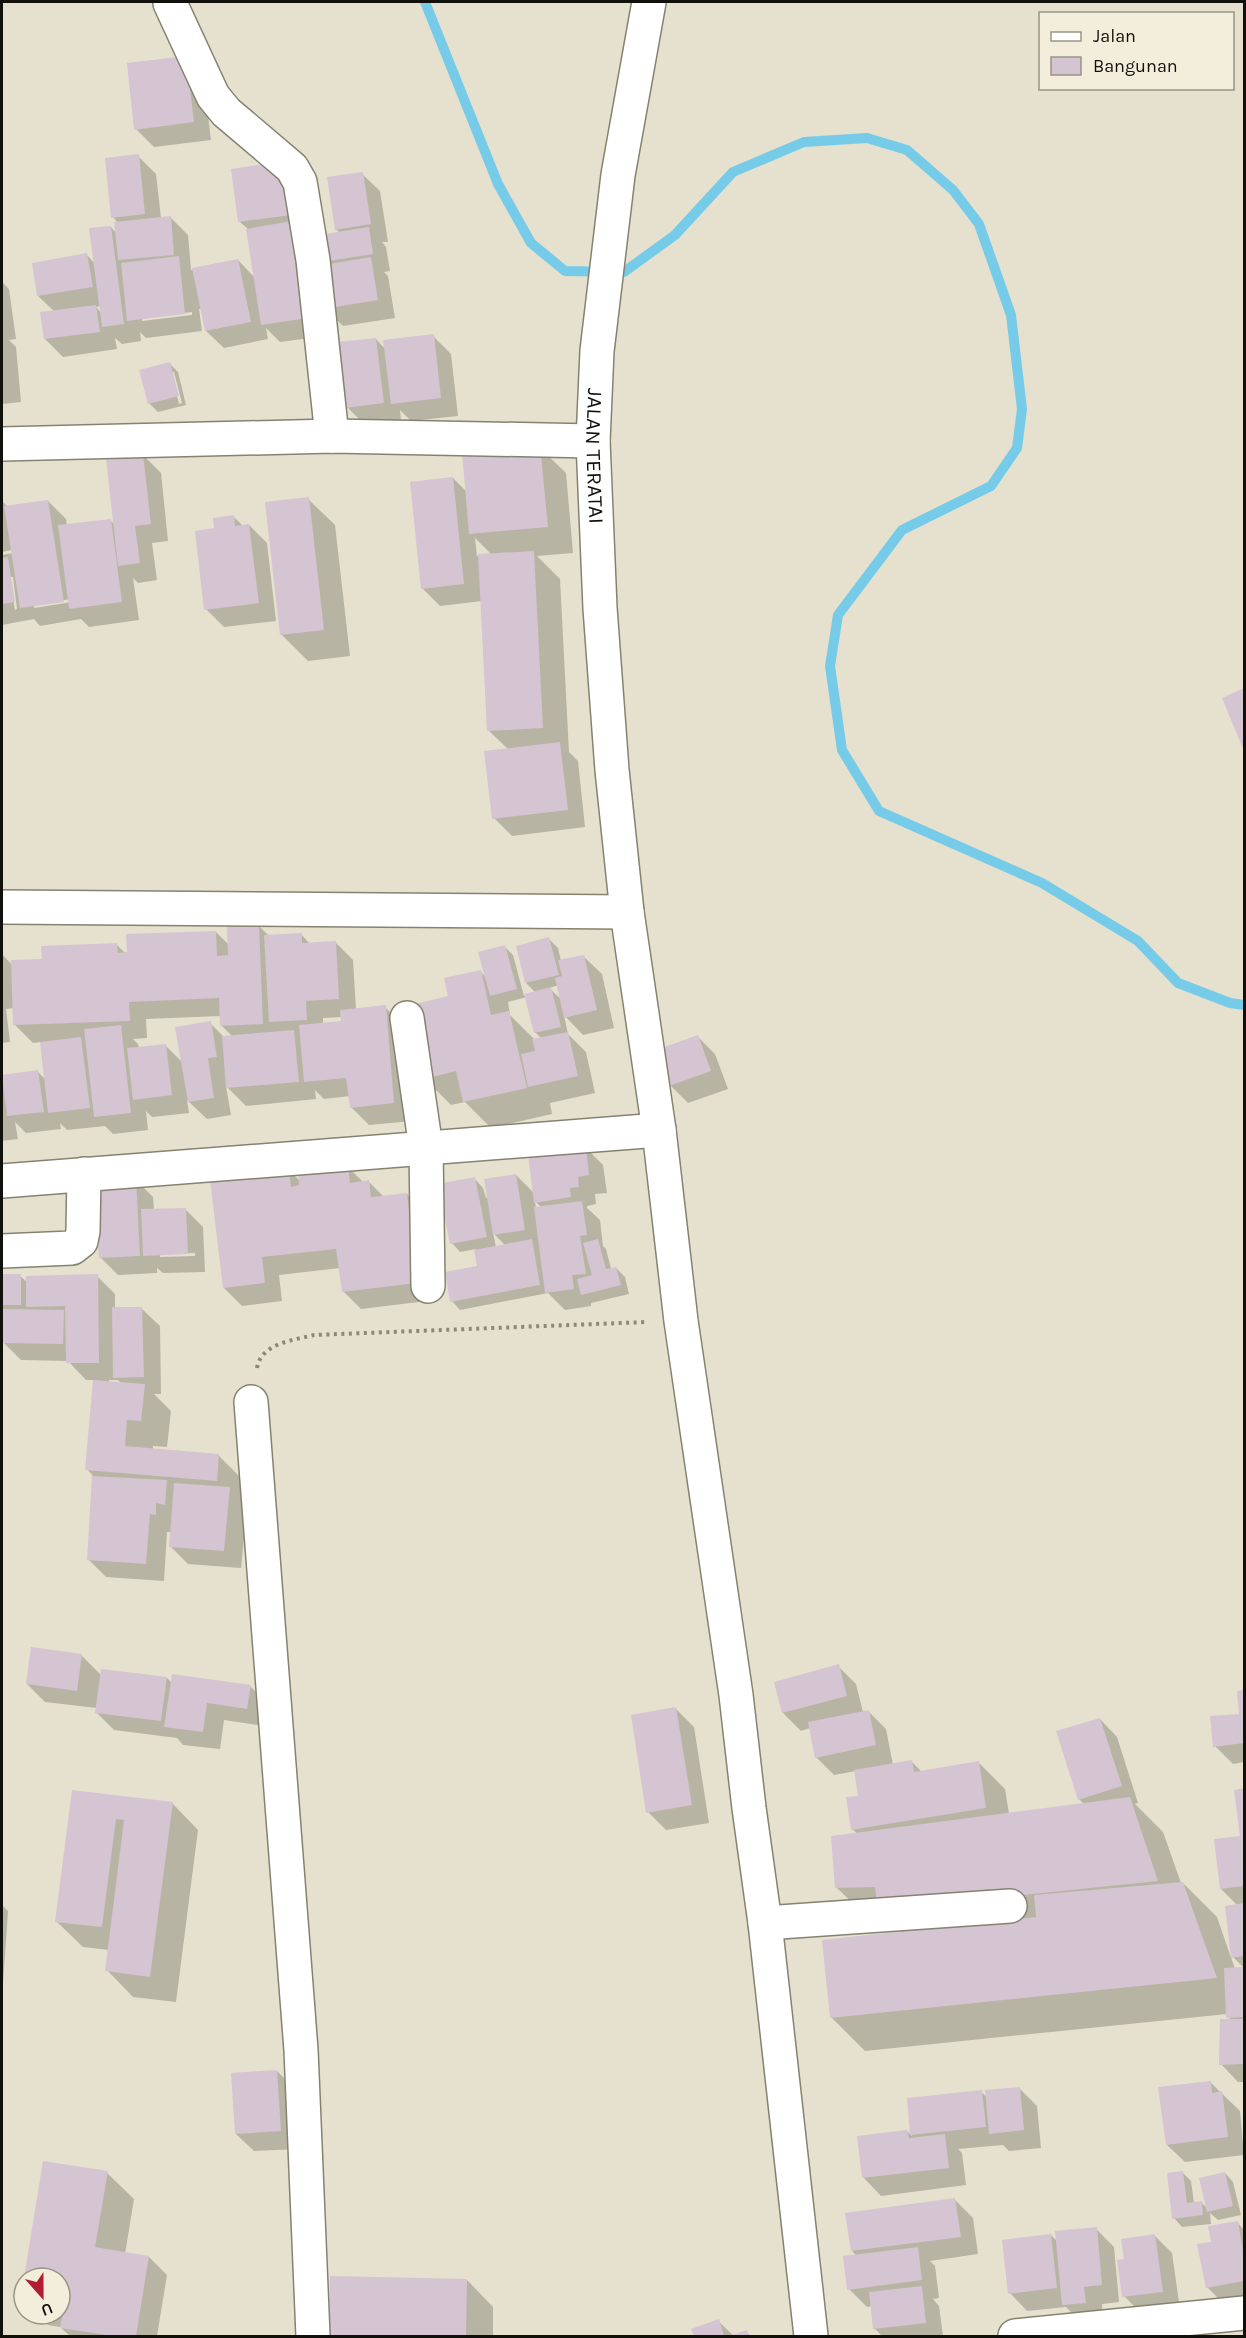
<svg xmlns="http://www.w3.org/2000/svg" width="1246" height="2338" font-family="Karla,sans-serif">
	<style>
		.shadow { fill: #0003; fill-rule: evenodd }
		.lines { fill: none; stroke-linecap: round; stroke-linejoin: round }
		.stream { stroke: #76cce8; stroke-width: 10 }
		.building { fill: #d5c4d1 }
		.minor-casing { stroke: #868271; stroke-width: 36 }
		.path { stroke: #8b887a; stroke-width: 4; stroke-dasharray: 3 4.5; stroke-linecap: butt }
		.minor { stroke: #fff; stroke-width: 33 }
		.labels { text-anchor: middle; stroke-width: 5; stroke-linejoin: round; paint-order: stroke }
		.street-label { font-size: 21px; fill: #12100a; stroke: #f2eedb }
	</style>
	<rect width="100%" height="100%" fill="#e5e1ce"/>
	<!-- shadow -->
	<path class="shadow" d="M129,65l74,10 8,65 -57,7 -18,-18z
		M138,156l18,18 5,44 9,-1 18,18 3,35 47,-10 17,18 -7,-49 -8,-7 43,-59 42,173 -45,6 -14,-14 2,11 -44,9 -18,-17 -4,-22h-3l3,22 -56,7 -6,-6 1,9 -19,3 -7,-6 2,11 -54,8 -18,-18 10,-27 -17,-16 49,-41 8,9 16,-37 5,6 2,-10 -5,-6zM101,306l1,8 -6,-7zM192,312v3l-50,6v-3z
		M362,174l18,17 8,51h-6l4,5 4,24 -6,1 4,4 7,42 -52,8 -18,-18 -7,-41 22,-34 -4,-4z
		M2,282l7,7 7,50 -7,1 7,7 5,55 -19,2z
		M433,336l18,18 7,62 -47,5 -11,-11 1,10 -36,5 -18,-18 29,-68 10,11z
		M170,364l8,8 8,33 -28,7 -9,-9zM171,372h3l8,31 -3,1z
		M539,447l27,26 7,80 -36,3 23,23 9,173 9,9 7,66 -73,9 -18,-18 14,-69 -19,-18 -7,-130 -42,5 -18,-18 31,-110 14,14zM475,538l17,17 -15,1z
		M143,455l18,18 7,68 -16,2 5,37 -19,3 -5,-5 6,42 -50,7 -8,-8 -41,7 -6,-7 -32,6v-70l11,-2 -1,-3 -10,2v-51l6,6 40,-6 18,18 1,7 43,-6 5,5zM9,577h4l4,32 -2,1zM71,599l1,3 -38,6v-3z
		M308,499l27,26 15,131 -42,5 -27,-27z
		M233,516l10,10 6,-1 18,18 9,78 -52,6 -18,-18 10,-79z
		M1244,690v58l-20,-49z
		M259,926l10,10 32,-2 9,10 25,-2 18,18 3,50 29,-3 18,18 9,96 -43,4 -18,-18 -1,-11 -26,3 -9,-9 1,9 -70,7 -20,-20 5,29 -24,4 -20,-19 2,13 -37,4 -6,-6 2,19 -35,4 -8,-8 -38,4 -7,-7 1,6 -35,4 -11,-11 3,17 -16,2v-60l3,3 32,-13 9,9 -4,-38 -9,1 -18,-18 -1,-17 -8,1 4,33 -8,1v-89l10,11 32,-4 72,-17 10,10 90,-22 14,14zM221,1016v9l12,12 -8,1 -15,-15 -28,39 -17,-17 -26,3 -1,-4 -5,-5 14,-1 -1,-19zM342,1017l1,6 -20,1v-6z
		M549,939l9,9 3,13 23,-4 18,17 12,54 -31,7 -19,-20 4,19 18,18 9,41 -45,10 2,11 -61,14 -26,-26 -14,3 -26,-26 25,-82 30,-26 6,6 19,-30 8,8 11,41 12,-3 -10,-10zM559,985l3,15 -13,-12zM527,997l8,35 7,7h-8l-24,-24 -2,-13z
		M698,1037l17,17 13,35 -40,14 -18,-18z
		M585,1147l18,18 4,28 -12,1 1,10 -9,2v2l13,12 3,26 3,3 5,20 5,-1 9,9 4,17 -38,9v3l-26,4 -17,-17 -88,17 -8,-9 27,-34 -3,-18 -16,3 -8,-9 23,-64 8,9 3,10 30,-23 19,19zM535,1201l7,7 -6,1zM493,1233l13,13 -10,1z
		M347,1166l17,17 5,-1 15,15 23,-3 17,18 11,88 -74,9 -18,-18 -3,-23 -61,7 3,26 -40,5 -18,-18 65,-118 12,12z
		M135,1179l18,18 1,13 31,-1 18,18 2,45 -42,1 -6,-5v5l-39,2 -18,-18zM195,1253v3l-35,1v-3z
		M2,1275l18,1 7,6 70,-6 18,18v15h27l18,17 1,68h-7l17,17 -4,36 -14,-1v4l65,5 27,27 2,25 -6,61 -53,-4 -18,-18 1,-14h-4l-3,49 -58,-4 -18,-18 5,-83 -6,-7 7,-89h-8l-18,-19 -47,-1 -18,-18zM109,1380h9l3,3h-12z
		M81,1655l21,21 65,2 5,5 78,3 18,18 -3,22 -41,-6 -4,29 -37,-4 -6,-7 -63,-8 -18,-18 1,-4 -52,-6 -18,-18z
		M838,1666l18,18 7,28 5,-1 18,18 7,36 19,-3 10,10 57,-9 26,26 4,25 75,-10 -5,-5 21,-80 17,18 21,66 -3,1 28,28 18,51h2l34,34 18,52 9,-1 -11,-11 5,-51 -17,-17 20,-52 -5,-46 8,-1v292h-6l-17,-18 10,-43 -4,-7 -362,37 -34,-34 72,-84 -12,-12h-20l-35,-34 22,-53 -6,-5 8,-32 -4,-26 -22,4 -18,-18 -6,-29 -9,3 -18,-18 -7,-30z
		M1244,1692v70l-11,2 -18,-18 26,-31 -3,-22z
		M676,1709l18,18 15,96 -43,7 -18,-18z
		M73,1792l99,11 26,27 -22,172 -43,-5 -26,-27 2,-20 -26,-3 -27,-26z
		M2,1905l6,6 -6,87z
		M277,2071l18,18 3,60 -44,2 -18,-17z
		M1210,2082l30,29 4,44 -59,7 -18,-17z
		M1019,2088l18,18 4,42 -32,3 -6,-6 -45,4 4,4 4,32 -85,11 -17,-18 43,-47 5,5 -4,-37 73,-7 7,6z
		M107,2173l27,26 -9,55 24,3 18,18 -10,61h-87l-10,-9 -12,-2 -11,-11h23v-36h-35z
		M1183,2173l8,8 3,22 7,-1 7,7 17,-36 8,9 8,33 -23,5 -8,-7 1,11 -29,3 -8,-9z
		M955,2200l18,18 5,36 -48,7 5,5 4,32 -6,1 6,7 4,30h-61l-8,-8 -2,-22 -5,1 -18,-18 8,-33 -5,-5z
		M1237,2222l7,8v71l-19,4 -18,-18 6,-43z
		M1096,2229l18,18 5,55 -17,2 1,16 -22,2 -15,-15 -39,4 -17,-18 41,-58 7,7z
		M1154,2235l18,18 8,56 -38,5 -18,-18 2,-36z
		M467,2280l26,27v29h-160l-2,-2z
		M718,2321l16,15 12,-4 5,4h-56l-2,-6z"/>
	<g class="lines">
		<!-- stream -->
		<path class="stream" d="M425,2l73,182 33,59 34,28 59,1 51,-37 58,-63 71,-30 63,-4 40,12 46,40 26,34 32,91 11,94 -5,39 -26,38 -89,44 -64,85 -8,51 12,84 37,61 163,72 96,58 40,42 52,20 14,2"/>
	</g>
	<!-- building -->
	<path class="building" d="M186,56l8,66 -60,8 -7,-67z
		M139,154l6,60 -34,4 -6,-60z
		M284,161l7,54 -53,7 -7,-53z
		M363,172l8,52 -36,6 -8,-53z
		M171,216l3,39 -56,5 -4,-38z
		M292,221l16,97 -47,7 -15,-96z
		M111,226l13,98 -22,3 -13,-99z
		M369,227l4,27 -57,9 -4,-27z
		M87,253l6,34 -56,9 -5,-33z
		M179,256l6,58 -58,7 -6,-58z
		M371,257l7,43 -55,9 -6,-43z
		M238,259l13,63 -46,9 -13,-63z
		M96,305l4,27 -56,7 -4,-27z
		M434,334l7,64 -50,6 -8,-64z
		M376,338l8,65 -39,5 -7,-66z
		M170,362l9,34 -31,8 -9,-34z
		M540,445l8,82 -79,7 -7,-82z
		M143,454l8,70 -16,2 5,37 -22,3 -12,-108z
		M453,477l11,107 -43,5 -11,-107z
		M309,497l15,133 -44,5 -15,-133z
		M48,500l16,102 -44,6 -16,-102z
		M234,515l1,11 14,-2 10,79 -55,7 -9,-79 19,-3 -1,-10z
		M111,519l11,83 -53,7 -11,-84z
		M534,551l9,177 -56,3 -9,-177z
		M8,557l7,45 -13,2v-46z
		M1244,688v63l-22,-53z
		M560,742l8,68 -76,9 -8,-68z
		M259,925l4,99 -43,2 -1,-28 -90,4 1,19 -117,4 -2,-65 31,-1 -1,-13 76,-3 1,10 9,-1 -1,-18 90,-3 1,25 11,-1 -1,-29z
		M302,933v10l34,-2 3,58 -33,2 1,19 -38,2 -5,-87z
		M549,937l10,38 -34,8 -9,-37z
		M505,945l12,44 -27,7 -12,-44z
		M584,955l13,55 -33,8 -9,-40 7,-2 -4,-16z
		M481,970l10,45 18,-4 18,77 -64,14 -7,-31 -32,8 -17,-73 41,-10 -4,-18z
		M551,987l10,40 -27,6 -10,-39z
		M386,1005l8,98 -44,5 -4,-30 -42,4 -5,-57 42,-4 -1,-11z
		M211,1021l6,36 -9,1 6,40 -26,4 -13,-75z
		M121,1025l10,88 -37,4 -10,-88z
		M294,1030l5,52 -73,6 -4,-52z
		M568,1032l10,44 -50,11 -7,-33 14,-3 -3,-12z
		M698,1035l13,36 -42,15 -13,-36z
		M81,1037l9,71 -42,5 -8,-71z
		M166,1044l6,51 -39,5 -6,-52z
		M38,1070l6,42 -37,4 -5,-41z
		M586,1146l3,29 -11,2 1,10 -9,1 1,9 -37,6 -6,-49z
		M348,1165l2,18 19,-3 2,17 36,-4 10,90 -75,9 -6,-43 -74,8 3,26 -42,5 -13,-109 79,-10 2,18 8,-2 -1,-14z
		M516,1174l9,56 -32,5 -9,-56z
		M136,1177l4,79 -41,2 -5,-78z
		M475,1177l12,60 -37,7 -12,-60z
		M582,1201l5,34 -7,1 6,38 -14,1 2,14 -29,4 -11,-86z
		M186,1208l2,46 -45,2 -2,-47z
		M532,1239l8,46 -90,17 -5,-30 32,-6 -3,-16z
		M598,1239l8,30 10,-2 5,18 -40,10 -4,-16 15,-4 -9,-32z
		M2,1274h19v31h-19z
		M98,1274l1,89h-33l-1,-57 -39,1v-31z
		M112,1307h30l2,70 -31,1z
		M2,1309l62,1 -1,34 -61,-1z
		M93,1380l52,4 -4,37 -14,-1 -2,26 94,8 -2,27 -132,-11z
		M92,1476l75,4 -2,25 -9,-2v12l-6,-1 -4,50 -59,-4z
		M174,1483l56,4 -6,64 -55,-4z
		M31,1647l51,7 -5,37 -51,-7z
		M839,1664l8,32 -65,17 -8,-31z
		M101,1669l66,8 -6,44 -66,-8z
		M172,1674l79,11 -4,24 -40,-6 -4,29 -39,-5z
		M1244,1690v53l-31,4 -3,-31 29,-2 -2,-23z
		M676,1707l16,98 -46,8 -15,-98z
		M869,1710l7,35 -61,13 -7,-36z
		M1100,1718l22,68 -44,14 -22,-69z
		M912,1760l2,12 65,-11 7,47 -135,22 -5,-33 12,-1 -4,-26z
		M1244,1788v98l-24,3 -6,-50 26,-3 -6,-46z
		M72,1790l101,12 -23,175 -45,-6 19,-151 -8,-1 -14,108 -47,-5z
		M1130,1797l28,84 -280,29 -3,-23 -40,1 -4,-52z
		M1183,1882l34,96 -387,40 -8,-78 214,-23 -2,-22z
		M1244,1903v53l-13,2 -6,-52z
		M1244,1967v50l-18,1 -2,-50z
		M1220,2019h24v45l-25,1z
		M277,2070l4,61 -46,3 -4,-61z
		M1211,2081l1,12 10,-2 6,46 -62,8 -8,-58z
		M1020,2087l4,43 -35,4 -4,-44z
		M982,2090l4,37 -76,8 -3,-37z
		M907,2130l2,8 36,-4 4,34 -87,10 -5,-42z
		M43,2161l65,10 -13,76 54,9 -13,80h-23l-53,-8 4,-22 -4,-1v-27h-36z
		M1183,2171l4,32 15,-2 1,14 -31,4 -5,-46z
		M1225,2172l8,34 -26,6 -8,-34z
		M955,2198l6,39 -110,14 -6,-38z
		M1238,2221l6,37v23l-38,7 -9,-44 14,-2 -3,-16z
		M1097,2227l5,58 -18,2 2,16 -24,2 -7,-74z
		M1051,2234l6,54 -49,6 -6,-54z
		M1155,2234l8,58 -41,5 -5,-37 7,-1 -3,-20z
		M918,2247l4,33 -75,10 -4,-34z
		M330,2276l137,3 -1,57 -137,-1z
		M23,2285h1v15l-4,-1z
		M922,2286l4,37 -53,6 -4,-37z
		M719,2319l5,17h-30l-3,-7z
		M747,2330l2,6h-20z"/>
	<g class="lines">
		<!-- minor casing -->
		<g class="minor-casing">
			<g id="minor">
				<path id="s1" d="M649,2l-31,173 -21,176 -4,90 7,167 12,162 15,142 32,218 22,191 55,374 13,113 16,115 46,413"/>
				<path d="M170,3l43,93 13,16 66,56 8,14 13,78 19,176"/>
				<path d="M2,444l330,-8 261,5"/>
				<path d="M2,907l625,5"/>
				<path d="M407,1018l19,130 2,138"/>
				<path d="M2,1181l657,-51"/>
				<path d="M2,1251l70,-3 9,-7 2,-10 1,-57"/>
				<path d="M251,1402l50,648 12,286"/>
				<path d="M765,1923l245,-17"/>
				<path d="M1015,2336l229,-23"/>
			</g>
		</g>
		<!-- path -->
		<path class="path" d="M257,1368c4,-25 37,-28 57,-33l333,-13"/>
		<!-- minor -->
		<use href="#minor" class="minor"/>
	</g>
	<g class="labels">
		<!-- street labels -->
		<g class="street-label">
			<text dy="7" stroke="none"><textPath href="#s1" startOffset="458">JALAN TERATAI</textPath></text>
		</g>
	</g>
	<!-- border -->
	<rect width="1246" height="2338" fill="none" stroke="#12100a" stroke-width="6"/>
	<!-- legend -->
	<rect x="1039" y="12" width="195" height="78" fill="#f2eedb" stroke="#989587" stroke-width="1.5"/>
	<rect x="1051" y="32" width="30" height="9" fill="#ffffff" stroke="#989587" stroke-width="1.5"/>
	<text x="1093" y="42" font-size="18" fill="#12100a">Jalan</text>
	<rect x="1051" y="57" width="30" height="18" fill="#d5c4d1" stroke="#989587" stroke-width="1.5"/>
	<text x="1093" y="72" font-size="18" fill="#12100a">Bangunan</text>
	<!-- north arrow -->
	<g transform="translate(42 2296) rotate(159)"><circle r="28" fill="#f2eedb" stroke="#989587" stroke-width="1.5"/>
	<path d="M0-4.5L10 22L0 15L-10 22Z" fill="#b01d33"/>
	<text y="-9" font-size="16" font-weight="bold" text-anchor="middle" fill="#12100a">U</text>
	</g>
</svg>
